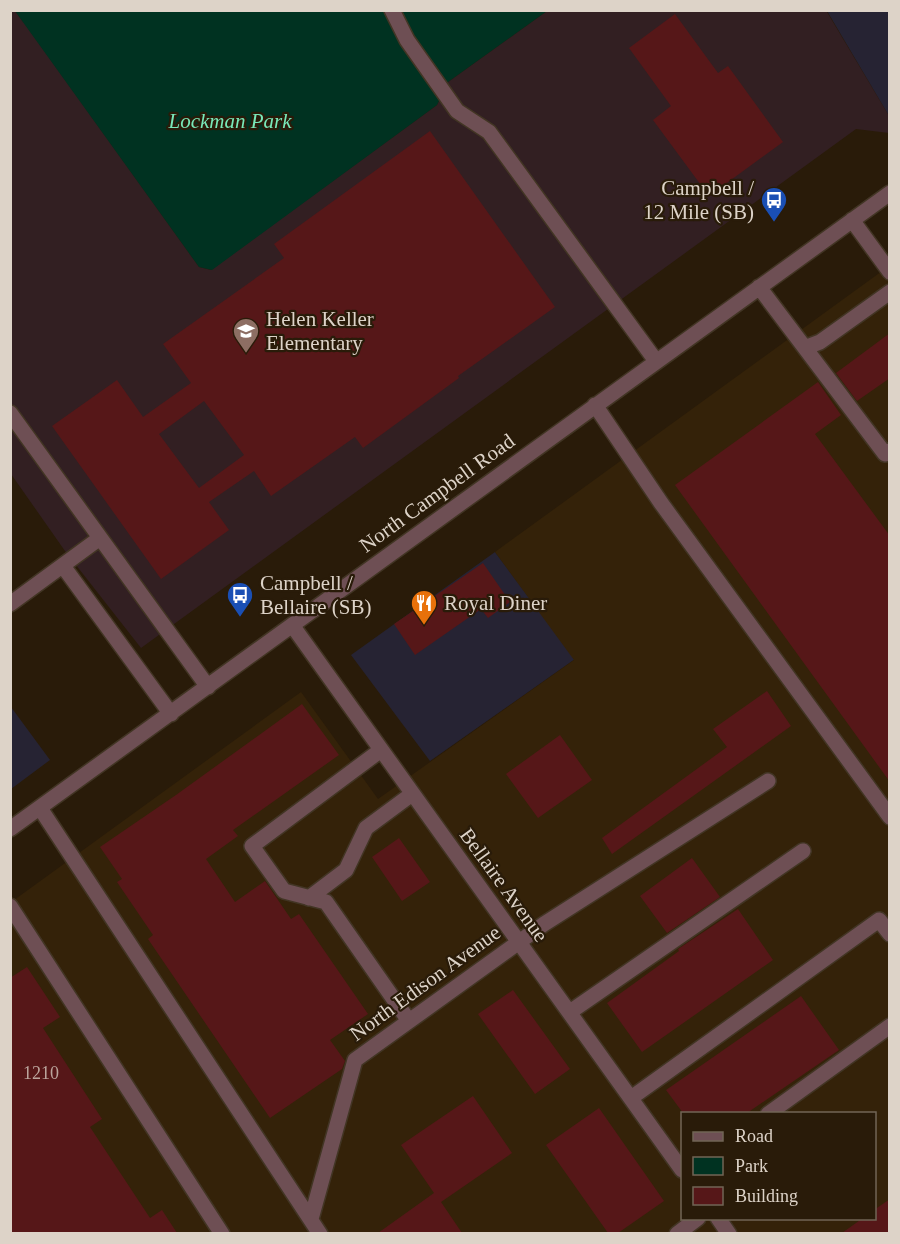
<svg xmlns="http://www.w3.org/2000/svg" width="900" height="1244" font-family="'Times New Roman',serif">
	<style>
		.commercial { fill: #262333 }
		.built { fill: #342209; fill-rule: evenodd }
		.education { fill: #321f22 }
		.green { fill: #003221 }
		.building { fill: #561718; fill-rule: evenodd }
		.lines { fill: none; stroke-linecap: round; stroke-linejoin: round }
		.minor-casing { stroke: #423524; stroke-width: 18 }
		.minor { stroke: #6e4f54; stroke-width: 15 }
		.labels { text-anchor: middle; stroke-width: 4.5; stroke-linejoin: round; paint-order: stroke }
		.number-label { font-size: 18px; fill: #bba49c }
		.park-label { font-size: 21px; font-style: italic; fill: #78e8b9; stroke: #291b09 }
		.poi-label { font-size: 21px; fill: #ddd3c8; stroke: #291b09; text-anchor: start }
		.street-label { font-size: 21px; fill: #ddd3c8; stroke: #291b09 }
	</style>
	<rect width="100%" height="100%" fill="#291b09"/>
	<!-- commercial -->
	<path class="commercial" d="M828,10l61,1v105l-62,-105z
		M495,552l80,107 -145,102 -79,-106z
		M11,707l39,53 -39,29z"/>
	<!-- built -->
	<path class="built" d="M889,266v967h-878l-1,-330 291,-211 77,107 196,-139 -79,-108zM682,1114h192v104h-192z"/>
	<!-- education -->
	<path class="education" d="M10,11h5l12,16 172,240 12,3 226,-165 11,-23 99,-71h281l-1,1 62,104v17l-33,-4 -715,519 -76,-97 -54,-77z"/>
	<!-- green -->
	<path class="green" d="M15,11h532l-99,71 -11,23 -225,165 -13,-3z"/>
	<!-- building -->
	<path class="building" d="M675,14l43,59 10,-7 55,76 -74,54 -56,-76 18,-14 -42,-58z
		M430,131l125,176 -97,69 1,2 -96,70 -8,-11 -84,59 -17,-25 -45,31 20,28 -68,49 -109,-153 65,-46 26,37 48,-34 -28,-39 121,-86 -10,-14zM204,401l40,54 -45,33 -40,-54z
		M890,333v45l-33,23 -21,-28z
		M818,382l23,33 -26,19 75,102v246l-215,-297z
		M483,563l27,39 -22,16 -7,-9 -66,46 -21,-31z
		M767,691l24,35 -179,128 -10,-16 125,-91 -14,-18z
		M302,704l37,51 -106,75 5,6 -32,23 29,43 30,-21 26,38 8,-5 69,100 -38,26 15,21 -3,8 -72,49 -122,-179 5,-4 -36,-53 5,-3 -22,-32 76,-52z
		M560,735l32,45 -54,38 -32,-44z
		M399,838l31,44 -28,19 -30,-44z
		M692,858l28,39 -53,36 -27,-37z
		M738,909l35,51 -131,92 -35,-49 72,-52 -1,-2z
		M27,967l33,50 -17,11 59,91 -12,8 60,91 12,-8 15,23h-167v-255z
		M513,990l57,79 -35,25 -57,-80z
		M801,996l38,54 -92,63h-64l-17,-23z
		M473,1096l39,57 -71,49 21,31h-84l56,-40 -33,-48z
		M599,1108l65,93 -46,32h-10l-62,-88z
		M890,1199v34h-48l21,-15h11v-8z"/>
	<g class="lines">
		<!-- minor casing -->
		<g class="minor-casing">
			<path id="minor" d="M392,10l15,30 50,71 32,21 167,229
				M852,220l38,52
				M759,287l126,167 5,-3
				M807,347l13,-5 70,-50
				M595,405l66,98 229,314
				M10,413l198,274
				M63,566l108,148
				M10,604l90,-66
				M292,625l390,545
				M381,750l-129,96 32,45 42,11 83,119
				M40,808l280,426
				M10,829l880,-636
				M309,898l37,-28 20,-42 46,-34
				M10,906l212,328
				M570,1012l233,-161
				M631,1098l248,-178 11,14
				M768,1114l122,-88
				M718,1218l11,16
				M311,1219l44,-159 189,-136 224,-143
				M677,1234l21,-16"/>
		</g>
		<!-- minor -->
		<use href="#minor" class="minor"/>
	</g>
	<!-- icons -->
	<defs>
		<g id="bus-pin" transform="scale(1.35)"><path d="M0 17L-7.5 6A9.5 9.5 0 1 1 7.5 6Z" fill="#1a4fb4" stroke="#291b09"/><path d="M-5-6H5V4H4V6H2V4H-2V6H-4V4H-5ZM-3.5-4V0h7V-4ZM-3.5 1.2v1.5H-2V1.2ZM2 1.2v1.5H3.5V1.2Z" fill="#fff"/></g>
		<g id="school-pin" transform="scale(1.35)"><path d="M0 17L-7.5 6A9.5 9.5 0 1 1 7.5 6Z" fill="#8d6e63" stroke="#291b09"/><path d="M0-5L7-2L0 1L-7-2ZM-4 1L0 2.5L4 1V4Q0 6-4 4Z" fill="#fff"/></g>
		<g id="restaurant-pin" transform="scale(1.35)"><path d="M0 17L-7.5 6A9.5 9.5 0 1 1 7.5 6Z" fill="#e8710a" stroke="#291b09"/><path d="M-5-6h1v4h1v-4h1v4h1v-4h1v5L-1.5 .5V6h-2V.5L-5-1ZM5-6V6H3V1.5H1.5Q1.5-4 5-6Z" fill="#fff"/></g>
	</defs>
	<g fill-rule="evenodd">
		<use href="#bus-pin" x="774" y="200"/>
		<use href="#school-pin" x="246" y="331"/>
		<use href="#bus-pin" x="240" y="595"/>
		<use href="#restaurant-pin" x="424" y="603"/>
	</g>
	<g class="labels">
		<!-- number labels -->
		<g class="number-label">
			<text x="41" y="1079">1210</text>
		</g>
		<!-- park labels -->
		<g class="park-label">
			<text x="230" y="128">Lockman Park</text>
		</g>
		<!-- poi labels -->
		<g class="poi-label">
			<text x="754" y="195" text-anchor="end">Campbell /<tspan x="754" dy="24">12 Mile (SB)</tspan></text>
			<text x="266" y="326">Helen Keller<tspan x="266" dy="24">Elementary</tspan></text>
			<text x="260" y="590">Campbell /<tspan x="260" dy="24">Bellaire (SB)</tspan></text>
			<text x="444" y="610">Royal Diner</text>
		</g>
		<!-- street labels -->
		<g class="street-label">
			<text transform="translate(437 493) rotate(-36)" y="7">North Campbell Road</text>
			<text transform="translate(504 885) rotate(54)" y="7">Bellaire Avenue</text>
			<text transform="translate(425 983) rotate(-36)" y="7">North Edison Avenue</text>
		</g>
	</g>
	<!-- border -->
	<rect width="900" height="1244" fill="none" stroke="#ddd3c8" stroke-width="24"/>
	<!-- legend -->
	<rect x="681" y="1112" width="195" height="108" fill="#291b09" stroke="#716555" stroke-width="1.5"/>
	<rect x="693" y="1132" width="30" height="9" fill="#6e4f54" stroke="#716555" stroke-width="1.5"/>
	<text x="735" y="1142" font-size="18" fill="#ddd3c8">Road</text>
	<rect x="693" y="1157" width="30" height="18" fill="#003221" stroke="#716555" stroke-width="1.5"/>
	<text x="735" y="1172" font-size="18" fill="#ddd3c8">Park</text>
	<rect x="693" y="1187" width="30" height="18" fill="#561718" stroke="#716555" stroke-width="1.5"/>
	<text x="735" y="1202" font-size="18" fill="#ddd3c8">Building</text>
</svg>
